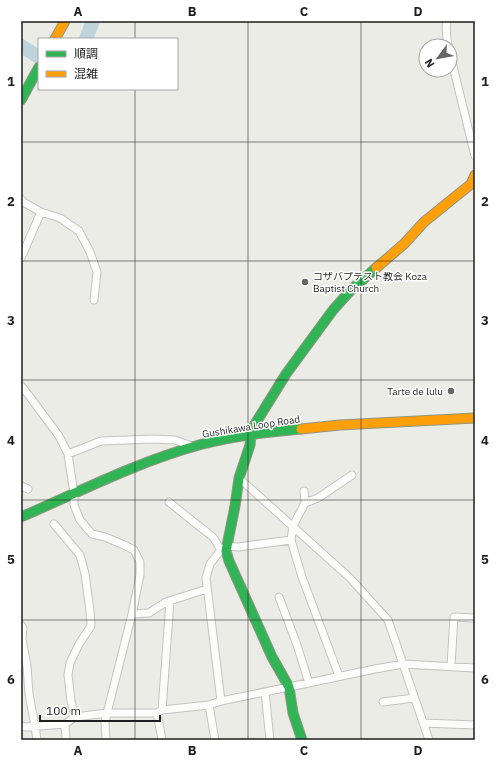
<svg xmlns="http://www.w3.org/2000/svg" width="496" height="761" font-family="'IBM Plex Sans','Noto Sans JP',sans-serif">
	<style>
		.lines { fill: none; stroke-linecap: round; stroke-linejoin: round }
		.river { stroke: #bed3dc; stroke-width: 14 }
		.street-casing { stroke: #c3c3c1; stroke-width: 9 }
		.fast-casing { stroke: #919581; stroke-width: 11 }
		.slow-casing { stroke: #919581; stroke-width: 11 }
		.street { stroke: #fcfcfb; stroke-width: 7 }
		.fast { stroke: #30b455; stroke-width: 9 }
		.slow { stroke: #ff9f0a; stroke-width: 9 }
		.grid { fill: none; stroke: #1e1e1e; stroke-width: 1; stroke-opacity: 0.55 }
		.poi-dot { fill: #666664; stroke: #fff; stroke-width: 1.5 }
		.labels { text-anchor: middle; stroke-width: 3; stroke-linejoin: round; paint-order: stroke }
		.poi-label { font-size: 10px; fill: #1e1e1e; stroke: #fff; text-anchor: start }
		.street-label { font-size: 10px; fill: #1e1e1e; stroke: #fff }
		.neatline { fill: none; stroke: #1e1e1e; stroke-width: 1.5 }
		.grid-label { font-size: 13px; text-anchor: middle; font-weight: bold; fill: #1e1e1e }
	</style>
	<rect width="100%" height="100%" fill="#ecece7"/>
	<g class="lines">
		<!-- river -->
		<path class="river" d="M86,39l7,-18
			M21,46l18,11"/>
		<!-- street casing -->
		<g class="street-casing">
			<path id="street" d="M447,21c-2,8 0,17 1,25
				M450,54l25,102
				M21,199l2,3 18,10 19,6 19,13 11,21 7,20 -3,28
				M21,258l20,-46
				M21,386l3,3 35,47 9,18 6,40v11l6,15 12,14 13,3 19,8 10,5 6,12v13l-8,39 -25,99 -2,10 1,17
				M68,454l33,-13 51,-2 23,1 19,7
				M239,478l111,100 38,42 41,120
				M21,486l7,3
				M304,491l1,12
				M169,502l26,21 18,14 8,13
				M54,524l26,31 5,19 5,37 1,15 -12,18 -9,19 -2,12 3,26 4,16
				M279,597l18,48 12,38
				M132,614l17,-1 17,-11 41,-13
				M21,625l2,3 -1,11 5,27 2,28 6,32 2,14
				M451,666l3,-49 21,1
				M339,676l-37,-99 -11,-37 2,-14 12,-23 13,-5 34,-23
				M265,692l5,48
				M221,701l-15,-123 4,-14 11,-14 6,-4 11,1 53,-7
				M383,702l31,-4
				M209,705l6,35
				M162,710l8,-109
				M157,713l5,27
				M423,723l52,2
				M65,724l1,16
				M21,726l5,1 39,-3 10,-7 32,-4h50l5,-3 47,-5 12,-4 68,-14 86,-18 28,-5 72,4"/>
		</g>
		<!-- fast casing -->
		<g class="fast-casing">
			<path id="fast" d="M21,100l18,-33
				M21,517c58,-25 116,-55 178,-72 33,-9 68,-13 102,-16
				M302,740l-9,-27 -4,-26 -17,-30 -43,-96 -3,-10 9,-45 4,-28 11,-33 1,-10 4,-11 31,-50 47,-64 18,-20 25,-22"/>
		</g>
		<!-- slow casing -->
		<g class="slow-casing">
			<path id="slow" d="M55,39l10,-18
				M376,268l28,-24 20,-22 47,-38 4,-9
				M301,429l39,-4 135,-7"/>
		</g>
		<!-- street -->
		<use href="#street" class="street"/>
		<!-- fast -->
		<use href="#fast" class="fast"/>
		<!-- slow -->
		<use href="#slow" class="slow"/>
	</g>
	<!-- grid -->
	<path class="grid" d="M135,21v18M248,21v719M361,21v719M135,89v651M21,142h454M21,261h454M21,380h454M21,500h454M21,620h454"/>
	<!-- markers -->
	<g class="poi-dot">
		<circle cx="305" cy="282" r="4"/>
		<circle cx="451" cy="391" r="4"/>
	</g>
	<g class="labels">
		<!-- poi labels -->
		<g class="poi-label">
			<text x="313" y="280">コザバプテスト教会 Koza<tspan x="313" dy="12">Baptist Church</tspan></text>
			<text x="443" y="395" text-anchor="end">Tarte de lulu</text>
		</g>
		<!-- street labels -->
		<g class="street-label">
			<text transform="translate(251 426) rotate(-9)" y="4">Gushikawa Loop Road</text>
		</g>
	</g>
	<!-- border -->
	<rect width="496" height="761" fill="none" stroke="#ffffff" stroke-width="44"/>
	<!-- legend -->
	<rect x="38" y="38" width="140" height="52" fill="#ffffff" stroke="#a5a5a5"/>
	<rect x="46" y="51" width="20" height="6" fill="#30b455" stroke="#a5a5a5"/>
	<text x="74" y="58" font-size="12" fill="#1e1e1e">順調</text>
	<rect x="46" y="71" width="20" height="6" fill="#ff9f0a" stroke="#a5a5a5"/>
	<text x="74" y="78" font-size="12" fill="#1e1e1e">混雑</text>
	<!-- north arrow -->
	<g transform="translate(438 58) rotate(238)"><circle r="19" fill="#ffffff" stroke="#a5a5a5"/>
	<path d="M0-3L7 15L0 10L-7 15Z" fill="#666664"/>
	<text y="-6" font-size="11" font-weight="bold" text-anchor="middle" fill="#1e1e1e">N</text>
	</g>
	<!-- scale -->
	<path d="M40 715v6h120v-6" fill="none" stroke="#1e1e1e" stroke-width="2"/>
	<text x="46" y="715" font-size="12" fill="#1e1e1e" stroke="#ffffff" stroke-width="3" paint-order="stroke">100 m</text>
	<rect x="22" y="22" width="452" height="717" class="neatline"/>
	<g class="grid-label">
		<text x="78" y="16">A</text>
		<text x="192" y="16">B</text>
		<text x="304" y="16">C</text>
		<text x="418" y="16">D</text>
		<text x="11" y="86">1</text>
		<text x="485" y="86">1</text>
		<text x="11" y="206">2</text>
		<text x="485" y="206">2</text>
		<text x="11" y="325">3</text>
		<text x="485" y="325">3</text>
		<text x="11" y="445">4</text>
		<text x="485" y="445">4</text>
		<text x="11" y="564">5</text>
		<text x="485" y="564">5</text>
		<text x="11" y="684">6</text>
		<text x="485" y="684">6</text>
		<text x="78" y="755">A</text>
		<text x="192" y="755">B</text>
		<text x="304" y="755">C</text>
		<text x="418" y="755">D</text>
	</g>
</svg>
